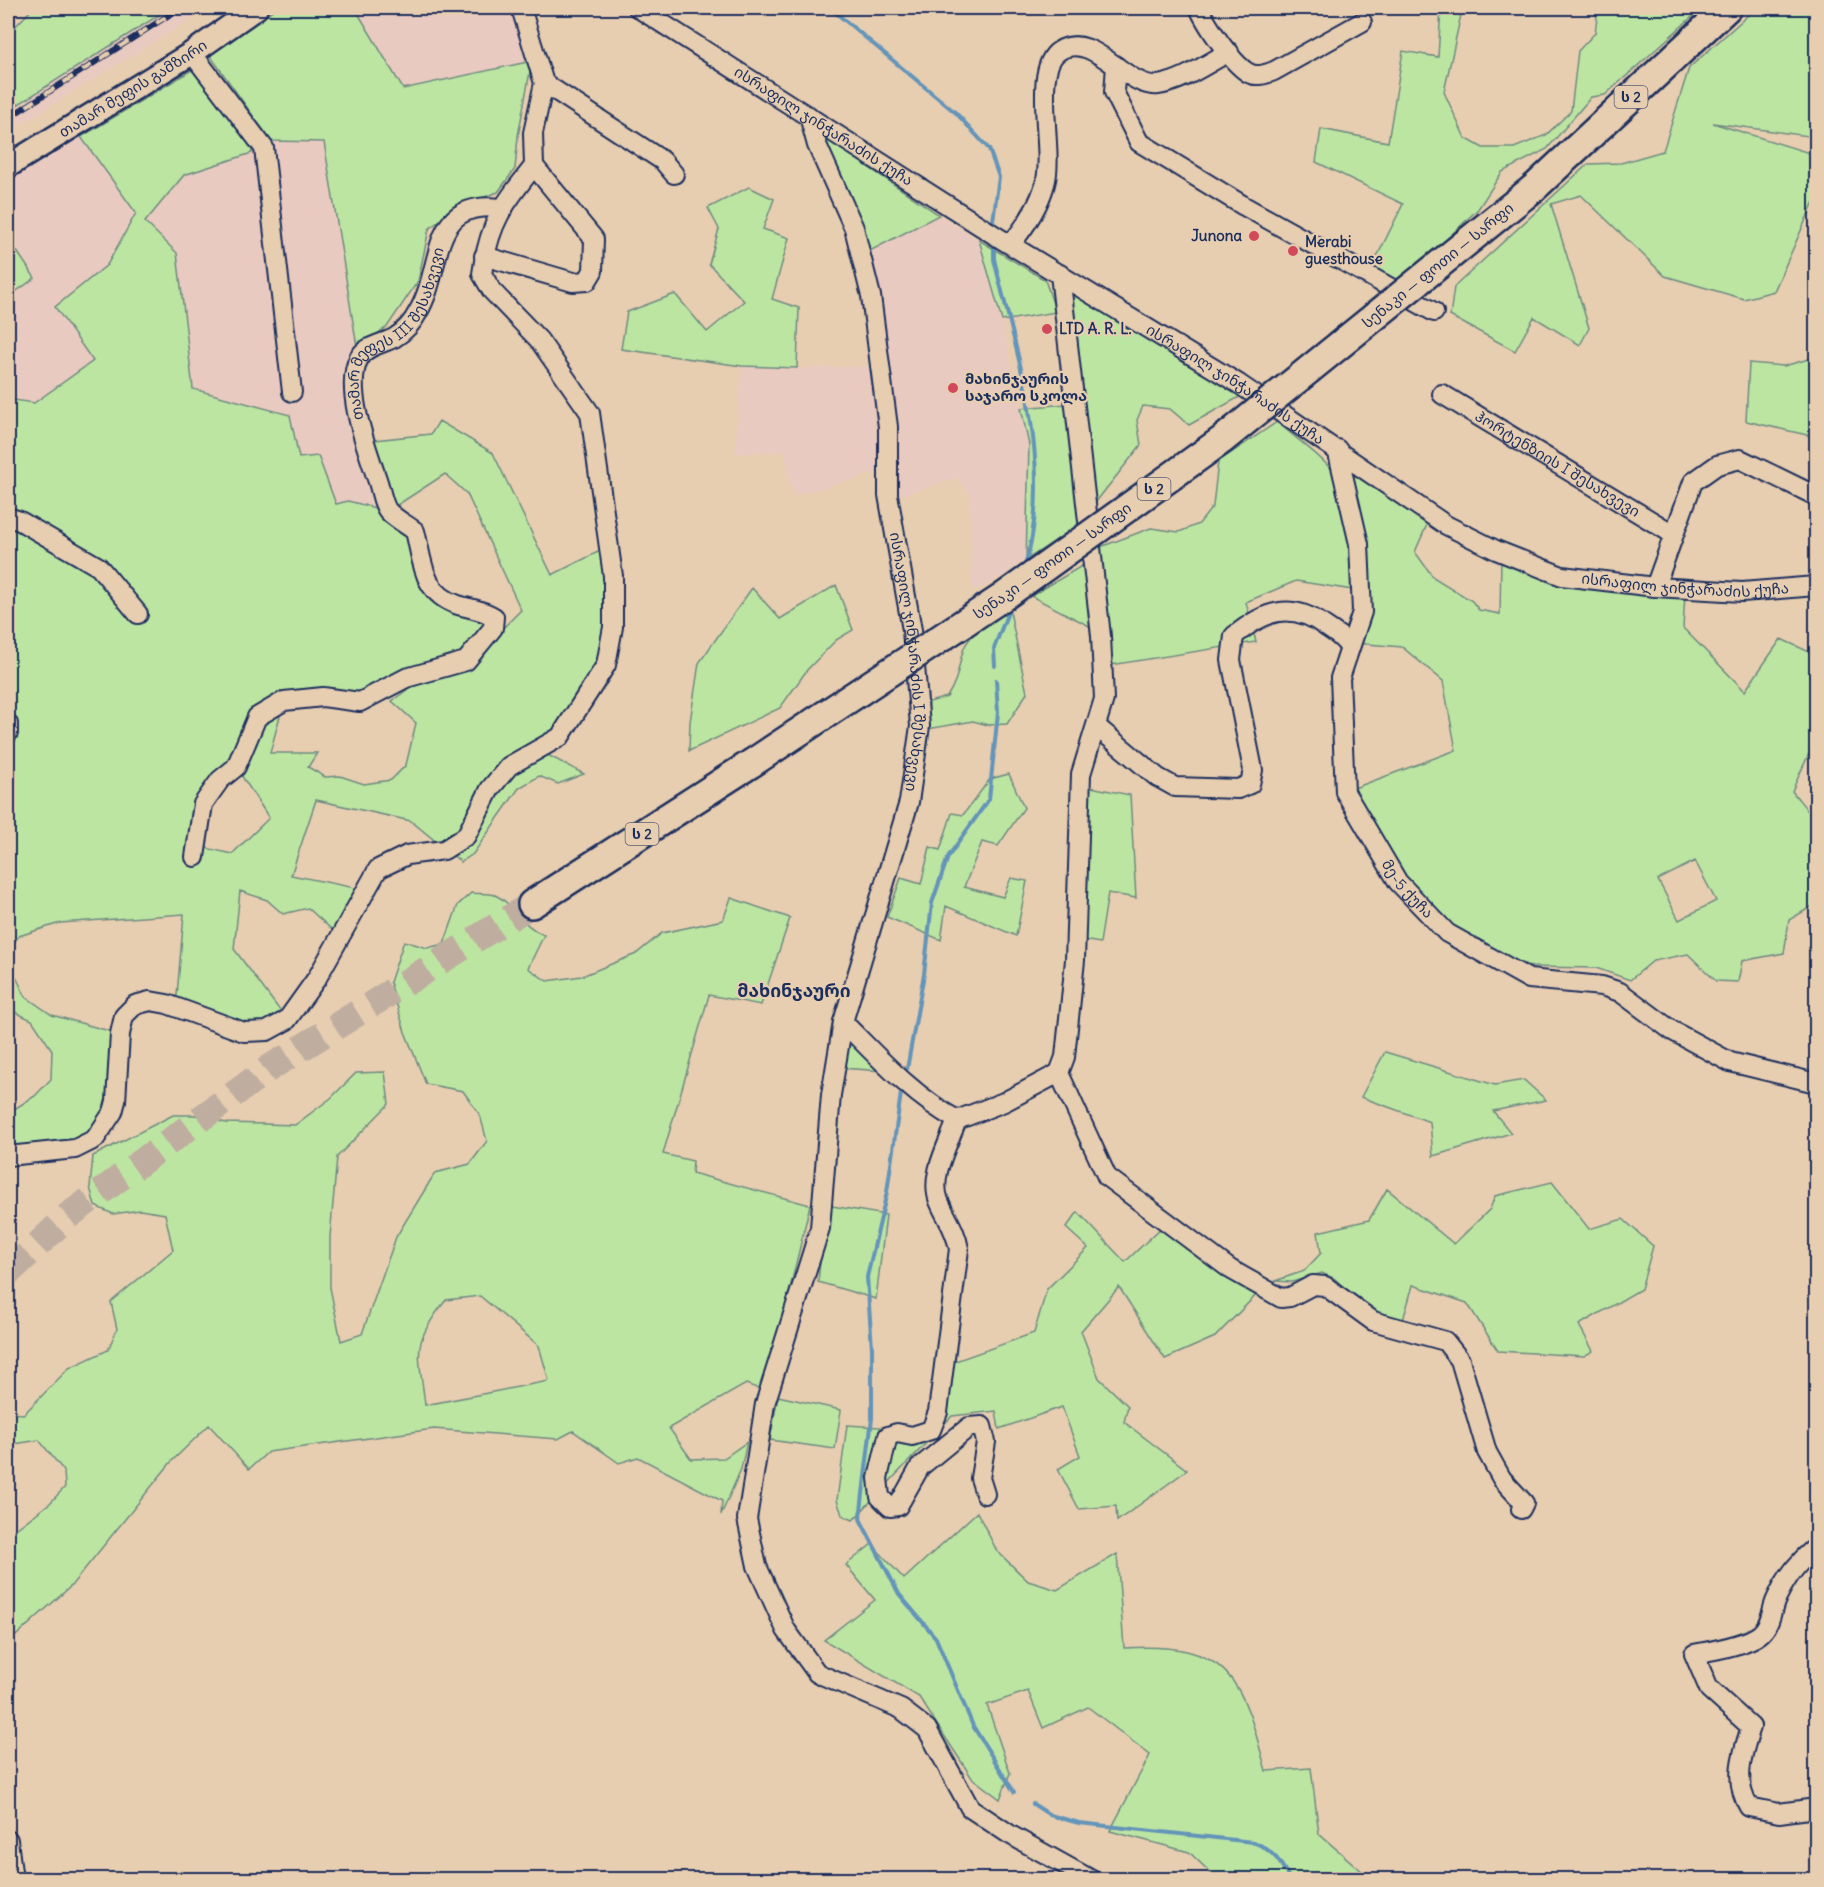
<svg xmlns="http://www.w3.org/2000/svg" width="1824" height="1887" font-family="Delius,'Noto Sans Georgian',sans-serif">
	<style>
		.built { fill: #e9cac0 }
		.green { fill: #bde5a2; stroke: #6c8a80; stroke-width: 1.5; fill-rule: evenodd }
		.lines { fill: none; stroke-linecap: round; stroke-linejoin: round }
		.stream { stroke: #6394b9; stroke-width: 4 }
		.highway-tunnel { stroke: #bfaea0; stroke-width: 27; stroke-dasharray: 27 14; stroke-linecap: butt }
		.minor-casing { stroke: #1b2f5e; stroke-width: 22 }
		.major-casing { stroke: #1b2f5e; stroke-width: 27 }
		.highway-casing { stroke: #1b2f5e; stroke-width: 32 }
		.minor { stroke: #e8ceb0; stroke-width: 18 }
		.major { stroke: #e8ceb0; stroke-width: 22 }
		.highway { stroke: #e8ceb0; stroke-width: 27 }
		.rail-casing { stroke: #1b2f5e; stroke-width: 6 }
		.rail { stroke: #e8ceb0; stroke-width: 4; stroke-dasharray: 11; stroke-linecap: butt }
		.highway-bridge-casing { stroke: #1b2f5e; stroke-width: 32; stroke-linecap: butt }
		.highway-bridge { stroke: #e8ceb0; stroke-width: 27 }
		.poi-dot { fill: #d1495b; stroke: #e8ceb0; stroke-width: 2 }
		.labels { text-anchor: middle; stroke-width: 4.5; stroke-linejoin: round; paint-order: stroke }
		.shield { fill: #e8ceb0; stroke: #585f77; stroke-width: 1.5 }
		.shield-label { font-size: 14px; font-weight: bold; fill: #1b2f5e }
		.street-label { font-size: 15px; fill: #1b2f5e; stroke: #e8ceb0 }
		.poi-label { font-size: 15px; font-weight: bold; fill: #1b2f5e; stroke: #e8ceb0; text-anchor: start }
		.quarter-label { font-size: 18px; font-weight: bold; fill: #1b2f5e; stroke: #e8ceb0 }
	</style>
	<rect width="100%" height="100%" fill="#e8ceb0"/>
	<filter id="ink" filterUnits="userSpaceOnUse"><feTurbulence type="fractalNoise" baseFrequency=".0167" numOctaves="2"/><feDisplacementMap in="SourceGraphic" scale="12" xChannelSelector="R" yChannelSelector="G"/><feConvolveMatrix kernelMatrix="1 2 1 2 8 2 1 2 1" color-interpolation-filters="sRGB"/></filter>
	<g filter="url(#ink)">
		<!-- built -->
		<path class="built" d="M170,8h40l-202,124v-21z
			M355,8h159l18,53 -129,28z
			M81,137l55,76 -29,52 -52,42 38,54 -59,42 -26,-4v-102l27,-19 -27,-40v-59z
			M271,141l53,1 34,217 -3,19 33,133 -52,-7 -18,-48 -19,3 -9,-44 -97,-26 -16,-136 -32,-31 39,-47 68,-22z
			M939,215l40,25 23,81 27,124 -3,115 -39,26 -15,4 -2,-96 -13,-16 -61,19 -28,-245z
			M742,366l55,2 84,-2 8,103 -96,27 -9,-45 -49,3z"/>
		<!-- green -->
		<path class="green" d="M33,8h137l-162,103v-77z
			M276,8h79l48,81 129,-28 -14,75 -3,33 -17,23 -41,15 -28,22 -11,52 -31,46 -30,20 -33,-205 -53,-1 -62,-87z
			M1441,8h56l3,6 -38,-4 -18,82 21,46 18,10h31l32,-13 25,-24 7,-60 17,-18 2,-15 -3,-10h108l-97,87 -14,2 -44,52 -45,23 -24,37 -64,62 -13,23 -33,-19 35,-71 -87,-42 5,-33 67,13 15,-91 35,6z
			M1756,8h60v129l-103,-14 103,32v42l-42,94 -30,8 -79,-23 -84,-81 -30,9 38,124 -9,17 -46,-28 -19,34 -65,-35 4,-29 134,-123 33,-1 42,-12 26,-83z
			M195,68l55,74 2,11 -68,22 -39,47 32,31 16,136 97,26 9,43 19,-2 18,48 12,-3 39,10 -22,-70 66,-7 8,-13 54,32 59,122 56,-28 -2,118 -68,85 46,24 -26,10 -19,-8 -20,12 -46,66 -12,8 -50,-41 -95,-21 -25,75 74,15 -26,46 -31,-28 -25,6 -16,-14 -27,-9 -6,58 53,71 -20,11 -91,-24 8,-93 -124,9 -41,13 -11,14v-424l10,-11 -10,-10v-106l26,4 59,-42 -38,-54 52,-42 29,-52 -55,-76zM445,474l22,20 54,116 -24,24 -13,-23 -58,-30 -5,-28 -33,-42zM435,669l-43,32 24,22 -10,42 -15,15 -27,4 -24,-8 -15,1 -17,-10 9,-14h-47l14,-52 99,-9zM236,767l33,51 -37,36 -35,-8 23,-66z
			M822,136l117,79 -71,37z
			M749,187l25,12 -11,30 26,9 -17,61 27,9 -2,60 -55,-2 -121,-17 6,-37 48,-18 32,38 37,-31 -35,-37 10,-35 -11,-21z
			M8,238l27,40 -27,19z
			M979,240l66,40 11,32 -54,9z
			M1067,285l176,110 -54,30 -19,-16 -27,-3 -6,14 4,25 -50,63z
			M1816,357v80l-70,-16 3,-58 35,3z
			M1067,404l16,119 -57,37 3,-115 -8,-37z
			M1277,422c17,15 38,29 53,46 20,23 22,92 23,122l-57,-9 -50,21 10,40 -145,23 -16,-116 56,-21 28,4 20,-8 14,-18 5,-44z
			M1345,462l84,58 -14,32 18,25 39,24 7,9 21,4 1,-57 184,37 -2,34 62,63 36,-52 35,16v83l-24,53c13,18 31,30 19,53l5,1v59l-27,16 -5,33 -42,8 -4,21 -22,-1 -28,-27 -35,7 -23,19 -34,-12 -64,-1 -85,-34 -45,-53 -53,-90 107,-40 -13,-69 -41,-34 -46,-4 13,-35zM1695,861l21,40 -37,19 -21,-40z
			M1085,564l8,64 -62,-32z
			M836,585l17,45 -17,10 -29,30 -27,38 -91,43 1,-29 9,-59 53,-75 28,31z
			M1009,607l18,86 -20,31 -19,1 -15,-4 -46,8 2,-27 18,-5c13,-21 10,-29 17,-49 7,-16 29,-32 45,-41z
			M1009,774l15,34 -26,38 -16,-4 -18,45 39,10 8,-19 16,3 -11,55 -70,-30 -5,34 -54,-23 14,-39 20,6 9,-37 10,3 12,-37 11,2 27,-36z
			M1086,786l44,9 6,103 -28,-5 -8,50 -17,-3z
			M471,893c7,1 18,0 24,2 20,9 26,31 49,40l-16,33 19,13 35,-5 54,-22 26,-21 61,-13 8,-22 59,20 -29,87 -52,-10 -46,159 30,7 -1,12 118,32 -32,134 -16,51 -16,-6 -77,44 22,31 33,-1 23,-16 -6,27 -20,46 1,-14 -84,-44 -19,6 -46,-32 -15,8 -124,-10 -166,23 -19,17 -40,-44 -37,36 -101,125 -63,57v-108l42,-32 15,-16 -1,-16 -25,-31 -31,5v-32l16,1 45,-46 39,-18 9,-21 -6,-27 62,-52 -8,-36 -25,-4 -27,4 -18,-8 -5,-19 3,-31 80,-41h22l31,8 69,2 36,-27 25,-25 29,-1 4,32 -52,53 -7,80v51l11,53 21,-7 34,-97 39,-64 35,-9 17,-23 -7,-26 -17,-24 -37,-7 -21,-52 -15,-50 14,-41 23,7 17,-4 14,-39zM480,1296l59,50 10,35 -124,24c-6,-54 -15,-60 21,-105z
			M8,961l18,36 26,18 68,19 -1,41 -24,64 -87,17v-43l27,-17 16,-17 1,-29 -20,-30 -24,-11z
			M849,1036l36,35 -44,-3z
			M1385,1052l110,33 29,-5 22,20 -53,11 18,22 -78,23 -3,-34 -69,-25z
			M1552,1182l37,47 34,-10 30,27 -12,43 -62,36 14,26 -9,5 -86,-5 -31,-48 -54,-18 -12,42 -27,-10 -39,-38 -13,-6 -30,9 -17,-1 29,-10 17,-18 -3,-21 51,-12 18,-31 67,55 36,-35 5,-13z
			M826,1205l60,10 -10,84 -58,-17z
			M1078,1212l47,50 38,-36 95,67 -43,44 -50,22 -46,-72 -38,44 18,47 29,28 -4,16 63,48 -70,51 -1,-15 -37,3 -21,-40 22,-13 -18,-49 -63,22 -3,-18 -44,5 -99,104 -11,-5 -5,-15 10,-75 80,5 20,-66 87,-31 13,-44 41,-41 -22,-20z
			M778,1396l63,14 -6,39 -65,-9z
			M977,1512l20,39 31,30 29,9 60,-36 7,94c106,-7 118,31 142,123l45,-3 8,66 52,45h-154l-28,-27 -79,-21 40,-76 -62,-48 -45,21 -15,-37 -41,14 23,68 -10,26 -28,-21 -53,-81 -95,-57 51,-40 -29,-35 26,-21 32,35z"/>
		<g class="lines">
			<!-- stream -->
			<path class="stream" d="M830,8l126,105 33,36 10,28 -6,44
				M994,246v13c23,97 62,211 30,310
				M995,666l-1,-18 16,-41
				M907,1069l17,-95 8,-71 16,-46 41,-58 9,-87 -2,-32
				M901,1093l-14,99 -20,85 5,71v70l-12,101 39,75 37,44 37,88 41,66
				M1033,1804l17,11 29,8 174,19c19,7 28,20 37,38"/>
			<!-- highway-tunnel -->
			<path class="highway-tunnel" d="M8,1273l60,-57 203,-149 261,-163"/>
			<!-- minor casing -->
			<g class="minor-casing">
				<g id="minor">
					<path id="s1" d="M638,8l358,228 243,148 207,141 50,25 66,26 93,11 87,5 74,-6"/>
					<path d="M1199,8c8,17 32,54 48,64 9,6 19,2 27,-1l88,-49"/>
					<path d="M192,53l72,95 28,244"/>
					<path d="M1116,66l-2,26 25,50 105,64 190,106"/>
					<path d="M544,83l119,78 11,13"/>
					<path id="s2" d="M809,116l8,29 37,83 17,68 17,131v68l24,135 8,96 -11,76 -66,220 -12,73 -11,133 -55,176 -18,115 10,47 29,64 31,43 84,36 26,20 43,79 39,26 83,46"/>
					<path d="M1011,244c14,-17 28,-38 34,-60 10,-32 -14,-115 14,-133 34,-22 67,38 99,34 24,-3 50,-22 71,-33"/>
					<path d="M484,256l89,26 14,-1 6,-10 1,-32 -60,-73"/>
					<path id="s3" d="M1442,394l231,140"/>
					<path id="s4" d="M1337,449l22,95 3,68 -22,66 5,114 53,90 49,51 82,46 73,7 18,6 51,38 59,32 86,21"/>
					<path d="M8,517l12,4 79,46 39,47"/>
					<path d="M1655,587l38,-105 24,-17 23,-6 76,37"/>
					<path d="M8,724v9"/>
					<path d="M1097,727l60,50 18,10 63,2 12,-5 3,-14 -22,-110 3,-24c30,-25 57,-35 91,-10 9,6 18,11 24,21"/>
					<path id="s5" d="M195,857l8,-53 17,-24 16,-13 21,-50 27,-16 39,-4 37,5 46,-24 60,-17 27,-33 1,-11c-12,-8 -23,-8 -36,-12 -36,-12 -35,-43 -43,-74 -8,-6 -19,-12 -26,-19 -6,-6 -8,-21 -11,-30 -10,-31 -35,-92 -19,-124 6,-12 23,-14 35,-20 10,-6 19,-16 24,-26 27,-46 9,-112 82,-104"/>
					<path d="M843,1022c35,35 70,74 114,98"/>
					<path d="M1059,1073l48,104 123,92 51,29 9,-1 23,-12 12,1 48,35 72,20 15,19 27,92 15,27 22,24 -3,6"/>
					<path d="M8,1156l67,-7 20,-10 18,-27 3,-11 4,-67 4,-18 11,-11 15,-4 17,3 77,28 23,-1 20,-11 30,-42 61,-109 29,-14 37,-5 22,-14 24,-47 19,-23 51,-29 46,-72 7,-38v-51l-23,-163 -51,-73 -47,-49 -10,-17c7,-51 21,-69 52,-108l-1,-33 11,-50 -23,-75"/>
					<path d="M985,1494l-5,-16 6,-36 -4,-16 -13,1 -49,40 -22,39 -8,1 -10,-10 -2,-19 10,-42 9,-3 15,3 19,-6 7,-18 21,-163c-3,-19 -13,-31 -20,-48 -10,-25 10,-58 18,-81l47,-18 55,-29 6,-16 10,-97 6,-186 23,-75 -3,-63 -41,-362"/>
					<path d="M1816,1547c-17,14 -32,33 -41,55 -4,11 -5,24 -15,32 -13,11 -50,17 -66,20l15,35 42,38c-9,27 -18,54 -2,80l30,6 37,-5"/>
					<path d="M8,1840l5,40"/>
				</g>
			</g>
			<!-- major casing -->
			<g class="major-casing">
				<g id="major">
					<path id="s6" d="M8,166l184,-113 64,-45"/>
				</g>
			</g>
			<!-- highway casing -->
			<g class="highway-casing">
				<path id="highway" d="M1535,187l192,-179
					M532,904l220,-141"/>
			</g>
			<!-- minor -->
			<use href="#minor" class="minor"/>
			<!-- major -->
			<use href="#major" class="major"/>
			<!-- highway -->
			<use href="#highway" class="highway"/>
			<!-- rail casing -->
			<g class="rail-casing">
				<path id="rail" d="M8,118l172,-110"/>
			</g>
			<!-- rail -->
			<use href="#rail" class="rail"/>
			<!-- highway-bridge casing -->
			<g class="highway-bridge-casing">
				<g id="highway-bridge">
					<path id="s7" d="M752,763l251,-166 219,-157 313,-253"/>
				</g>
			</g>
			<!-- highway-bridge -->
			<use href="#highway-bridge" class="highway-bridge"/>
		</g>
	</g>
	<!-- markers -->
	<g class="poi-dot">
		<circle cx="1254" cy="236" r="6"/>
		<circle cx="1293" cy="251" r="6"/>
		<circle cx="1047" cy="329" r="6"/>
		<circle cx="953" cy="388" r="6"/>
	</g>
	<g class="labels">
		<!-- shield labels -->
		<g class="shield">
			<rect x="1614.5" y="86" width="33" height="22" rx="4.5"/>
			<rect x="1137.5" y="478" width="33" height="22" rx="4.5"/>
			<rect x="625.5" y="823" width="33" height="22" rx="4.5"/>
		</g>
		<g class="shield-label">
			<text x="1631" y="102">ს 2</text>
			<text x="1154" y="494">ს 2</text>
			<text x="642" y="839">ს 2</text>
		</g>
		<!-- street labels -->
		<g class="street-label">
			<text dy="5" stroke="none"><textPath href="#s6" startOffset="147">თამარ მეფის გამზირი</textPath></text>
			<text dy="5" stroke="none"><textPath href="#s1" startOffset="220">ისრაფილ ჯინჭარაძის ქუჩა</textPath></text>
			<text dy="5" stroke="none"><textPath href="#s7" startOffset="848">სენაკი — ფოთი — სარფი</textPath></text>
			<text dy="5" stroke="none"><textPath href="#s5" startOffset="796">თამარ მეფეს III შესახვევი</textPath></text>
			<text dy="5" stroke="none"><textPath href="#s1" startOffset="706">ისრაფილ ჯინჭარაძის ქუჩა</textPath></text>
			<text dy="5" stroke="none"><textPath href="#s3" startOffset="135">ჰორტენზიის I შესახვევი</textPath></text>
			<text dy="5" stroke="none"><textPath href="#s7" startOffset="362">სენაკი — ფოთი — სარფი</textPath></text>
			<text dy="5" stroke="none"><textPath href="#s1" startOffset="1210">ისრაფილ ჯინჭარაძის ქუჩა</textPath></text>
			<text dy="5" stroke="none"><textPath href="#s2" startOffset="560">ისრაფილ ჯინჭარაძის I შესახვევი</textPath></text>
			<text dy="5" stroke="none"><textPath href="#s4" startOffset="465">მე-5 ქუჩა</textPath></text>
		</g>
		<!-- poi labels -->
		<g class="poi-label">
			<text x="1242" y="241" text-anchor="end">Junona</text>
			<text x="1305" y="247">Merabi<tspan x="1305" dy="17">guesthouse</tspan></text>
			<text x="1059" y="334">LTD A. R. L.</text>
			<text x="965" y="384">მახინჯაურის<tspan x="965" dy="17">საჯარო სკოლა</tspan></text>
		</g>
		<!-- quarter labels -->
		<g class="quarter-label">
			<text x="794" y="997">მახინჯაური</text>
		</g>
	</g>
	<!-- margin -->
	<rect width="1824" height="1887" fill="none" stroke="#e8ceb0" stroke-width="30"/>
	<rect x="15" y="15" width="1794" height="1857" fill="none" stroke="#1b2f5e" stroke-width="2" filter="url(#ink)"/>
</svg>
